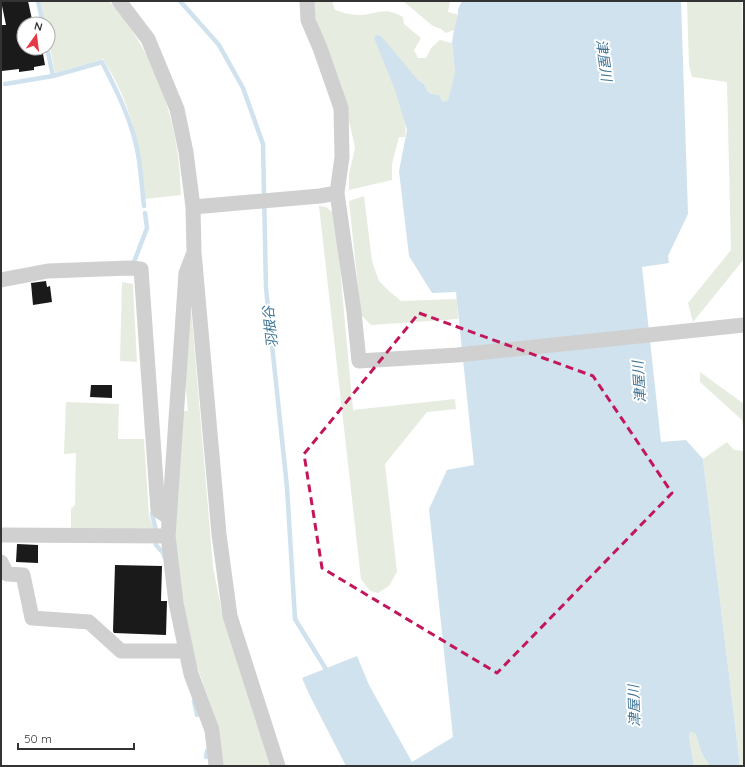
<svg xmlns="http://www.w3.org/2000/svg" width="745" height="767" font-family="Quicksand,'Noto Sans JP',sans-serif">
	<style>
		.green { fill: #e6ecdf }
		.water { fill: #cfe2ee }
		.lines { fill: none; stroke-linecap: round; stroke-linejoin: round }
		.stream { stroke: #cfe2ee; stroke-width: 4.5 }
		.building { fill: #1a1a1a }
		.minor { stroke: #d0d0d0; stroke-width: 15 }
		.marked { fill: none; stroke: #c2185b; stroke-width: 3; stroke-dasharray: 8 5; stroke-linejoin: round }
		.labels { text-anchor: middle; stroke-width: 4; stroke-linejoin: round; paint-order: stroke }
		.water-label { font-size: 14px; font-style: italic; fill: #3f7597; stroke: #fff }
	</style>
	<rect width="100%" height="100%" fill="#fff"/>
	<!-- green -->
	<path class="green" d="M40,1h69c38,42 62,98 69,155 2,13 2,26 3,39l-36,4c-4,-35 -8,-68 -22,-102 -5,-13 -13,-26 -20,-38l-48,14 -7,-36v-13h-3z
		M314,1h18l3,9c8,3 16,5 25,5 18,-1 24,-9 43,2l1,7 17,14 -7,12 4,8h8l5,-10 9,-8 12,3 3,31 -7,26 -5,2 -4,-7 -7,-1 -5,-3 -3,-7 -6,-4 -44,-43c9,22 36,79 31,100h-6l-7,27v16l-43,10v-16l6,-26 -2,-10 -8,-33 -30,-89z
		M403,1h47l-2,11 11,3 -5,15 -8,3 -5,-4 -8,-3z
		M687,1h55l2,93v165l-51,63 -5,-19 43,-53 -4,-168 -35,-5 -3,-12z
		M364,196l8,65 7,20 11,11 11,9 56,-2 1,20 -87,6 -10,-10 -12,-114z
		M319,206l7,1 9,7 18,196 102,-11 1,10 -29,3 -42,52 12,108 -8,14 -11,7 -8,-2 -9,-12z
		M122,282l11,2 4,78 -17,-1z
		M189,284l24,283 10,51 50,148h-52l-1,-35 -25,-70 -13,-61 -8,-66 5,-123h9l-4,-41z
		M700,372l44,32v31l-2,-15 -42,-38z
		M66,402l53,2 -1,35h26l5,77 5,13 -83,3v-23l4,-4 1,-52 -12,1z
		M727,442l7,8 10,1v315h-4l-37,-307z
		M690,732l5,1 7,21 8,12h-16l-5,-29z"/>
	<!-- water -->
	<path class="water" d="M462,1h219l7,213 -20,42 1,7 -27,4 19,175 25,-2 17,19 37,307h-30l-8,-12 -7,-21 -5,-1 -1,5 5,29h-348l-37,-72 -7,-16 55,-22 12,29 43,77 41,-25 -24,-228 18,-39 27,-5 -18,-173 -24,1 -23,-37 -10,-85 8,-41 -12,-40 -21,-52 2,-3 5,1 37,44 6,4 3,7 5,3 7,1 4,7 5,-2 7,-27 -3,-30 2,-13 4,-15v-6z"/>
	<g class="lines">
		<!-- stream -->
		<path class="stream" d="M38,1l5,23
			M180,1l39,44 24,43 20,56 3,144 21,199 8,132 34,55
			M47,48l6,28 49,-14c15,29 30,59 36,92 3,17 4,35 6,52
			M5,84l48,-8
			M134,262l13,-34 -2,-15
			M152,514l4,16
			M156,545l8,9v2
			M194,701l3,14
			M206,757l1,-6"/>
	</g>
	<!-- building -->
	<path class="building" d="M1,1h27l5,23h-9v24h18l3,17 -11,2v3l-15,2v-3l-17,2 -1,-46h5z
		M46,281l1,6 3,-1 2,16 -19,3 -2,-22z
		M91,385h21v13l-22,-1z
		M17,544l21,1v18l-22,-1z
		M115,565l47,1 -1,35h6l-1,34 -52,-2 -1,-2z"/>
	<g class="lines">
		<!-- minor -->
		<path class="minor" d="M119,1l29,38 29,70 9,43 7,55 1,45 25,282 11,82 48,150
			M307,1l1,19 12,28 21,60 1,49 -5,36 17,119 5,49 98,-6 287,-30
			M193,207l127,-11 17,-3
			M193,255l-7,18 -18,263 8,67 15,71 21,56 4,36
			M1,280l47,-9 81,-3 12,1 17,241 10,7
			M1,535l167,1
			M1,562l6,12 16,1 9,43 57,4 32,29h65"/>
	</g>
	<!-- marked area -->
	<path class="marked" d="M419,313l174,63 79,117 -175,180 -175,-105 -18,-114z"/>
	<g class="labels">
		<!-- water labels -->
		<g class="water-label">
			<text transform="translate(604 60) rotate(82)" y="5">津屋川</text>
			<text transform="translate(270 327) rotate(-96)" y="5">羽根谷</text>
			<text transform="translate(639 382) rotate(-94)" y="5">津屋川</text>
			<text transform="translate(634 706) rotate(-92)" y="5">津屋川</text>
		</g>
	</g>
	<!-- border -->
	<rect width="745" height="767" fill="none" stroke="#333333" stroke-width="4"/>
	<!-- north arrow -->
	<g transform="translate(36 36) rotate(14)"><circle r="19" fill="#ffffff" stroke="#adadad"/>
	<path d="M0-3L7 15L0 10L-7 15Z" fill="#e63946"/>
	<text y="-6" font-size="11" font-weight="bold" text-anchor="middle" fill="#333333">N</text>
	</g>
	<!-- scale -->
	<path d="M18 743v6h116v-6" fill="none" stroke="#333333" stroke-width="2"/>
	<text x="24" y="743" font-size="12" fill="#333333" stroke="#ffffff" stroke-width="3" paint-order="stroke">50 m</text>
</svg>
